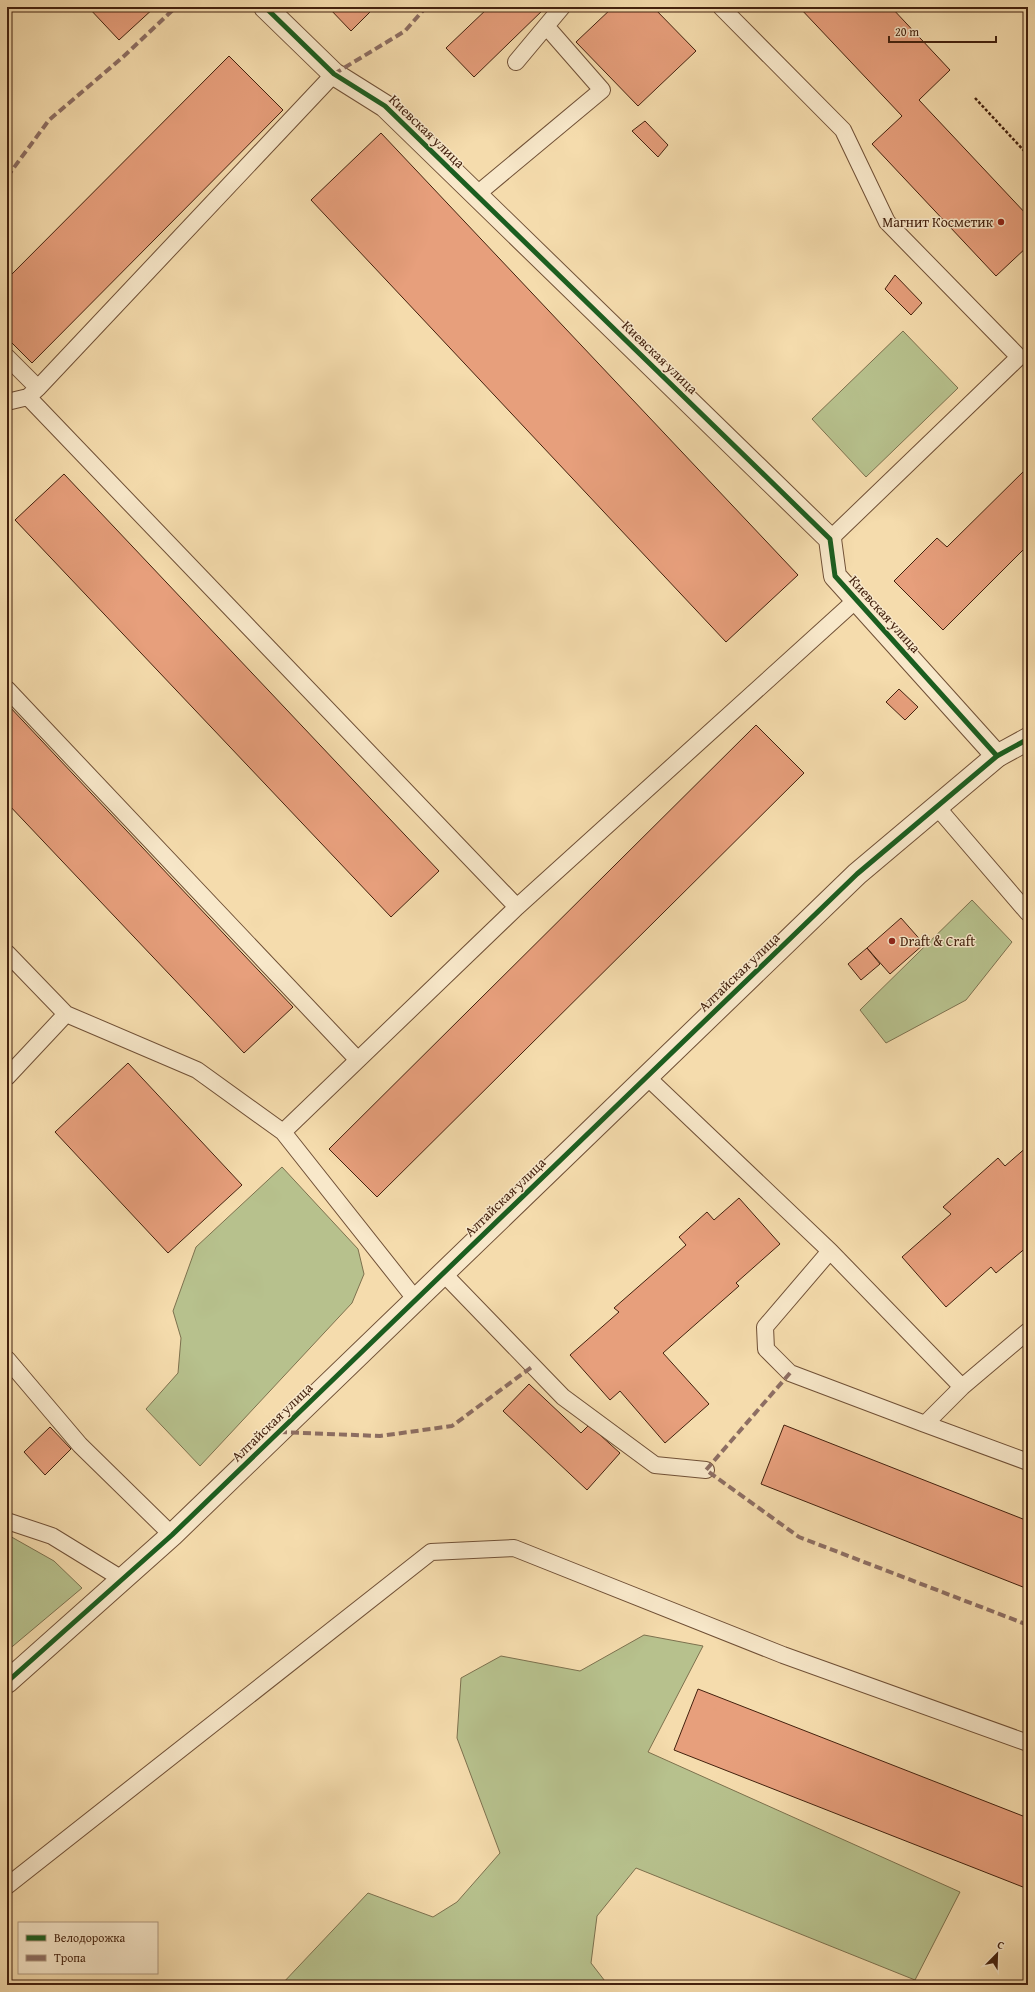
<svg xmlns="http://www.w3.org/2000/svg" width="1035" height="1992" font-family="'Gentium Book Plus',serif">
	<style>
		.green { fill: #b7c18d; stroke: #7d714e }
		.building { fill: #e79f7c; stroke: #43210e }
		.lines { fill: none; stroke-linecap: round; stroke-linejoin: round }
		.service-casing { stroke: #705036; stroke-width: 18 }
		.minor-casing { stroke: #705036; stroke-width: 24 }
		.tertiary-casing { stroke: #705036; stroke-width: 24 }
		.path { stroke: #43210e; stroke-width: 2.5; stroke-dasharray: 3 2; stroke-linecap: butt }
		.service { stroke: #f8e8ca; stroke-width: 16 }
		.minor { stroke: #f8e8ca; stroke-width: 22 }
		.tertiary { stroke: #f8e8ca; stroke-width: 22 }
		.quiet { stroke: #8d6e63; stroke-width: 4; stroke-dasharray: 8 4; stroke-linecap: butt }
		.cycleway-casing { stroke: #f8e8ca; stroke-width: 8 }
		.cycleway { stroke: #1b5e20; stroke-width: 5 }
		.poi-dot { fill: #8f2418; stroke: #f8e8ca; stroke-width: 1.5 }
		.labels { text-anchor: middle; stroke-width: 3; stroke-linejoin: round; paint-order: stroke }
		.street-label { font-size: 14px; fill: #43210e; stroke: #f8e8ca }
		.poi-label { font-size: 14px; fill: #43210e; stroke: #f8e8ca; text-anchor: end }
	</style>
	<rect width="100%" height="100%" fill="#f5dcad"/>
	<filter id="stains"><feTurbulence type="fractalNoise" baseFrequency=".005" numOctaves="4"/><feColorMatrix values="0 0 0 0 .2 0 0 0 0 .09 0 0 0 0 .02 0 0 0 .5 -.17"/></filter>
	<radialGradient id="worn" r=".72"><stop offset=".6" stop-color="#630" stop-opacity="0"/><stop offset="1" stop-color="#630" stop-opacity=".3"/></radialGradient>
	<!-- green -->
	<path class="green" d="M903,331l55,57 -92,89 -54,-58z
		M972,900l40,42 -46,58 -80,43 -26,-33z
		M282,1167l76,82 6,25 -12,29 -152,163 -54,-57 32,-36 3,-35 -8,-27 23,-64z
		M7,1530l1,5 46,26 28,27 -75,63z
		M644,1635l59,11 -55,106 312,140 -45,88 -279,-112 -39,48 -6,47 17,22h-327l87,-92 65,24 24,-15 43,-49 -43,-115 4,-60 40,-22 79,15z"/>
	<!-- building -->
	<path class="building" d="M88,7h67l-36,33z
		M328,7h47l-24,24z
		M489,7h57l-72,70 -28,-29z
		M613,7h40l43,44 -58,55 -62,-64z
		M799,7h92l59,63 -31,30 109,116v30l-32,30 -124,-132 30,-28z
		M229,56l54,54 -251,253 -25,-25v-59z
		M645,121l23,24 -10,12 -26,-26z
		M381,133l417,442 -72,67 -415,-442z
		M895,275l27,28 -11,12 -26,-26z
		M1028,467v78l-85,85 -49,-49 43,-43 10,9z
		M64,474l375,397 -48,46 -376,-397z
		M899,689l19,18 -13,13 -19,-18z
		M7,704l286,303 -49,46 -237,-250z
		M756,725l48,48 -427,424 -48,-48z
		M901,918l23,26 -34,30 -23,-26z
		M867,948l13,16 -19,16 -13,-16z
		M128,1063l114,122 -74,68 -113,-121z
		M1028,1146v100l-32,27 -5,-6 -45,40 -44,-50 49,-43 -8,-7 55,-49 7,8z
		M739,1198l41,46 -44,39 3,3 -76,67 46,51 -44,39 -45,-52 -10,9 -40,-45 49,-43 -5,-4 72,-63 -7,-8 28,-25 7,8z
		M529,1384l52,49 8,-8 31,28 -33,37 -84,-79z
		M784,1425l244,96v68l-267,-105z
		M50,1427l21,22 -26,26 -21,-23z
		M698,1689l330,129v71l-354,-139z"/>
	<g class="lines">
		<!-- service casing -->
		<g class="service-casing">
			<path id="service" d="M721,7l122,123 44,92 132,135 -189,182
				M516,62l46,-55
				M476,195l126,-105 -56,-64
				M7,357l31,31
				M28,397l489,510
				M7,402l21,-5 10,-9 296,-314
				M7,689l350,370
				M937,807l91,106
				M7,953l59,61 131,56 86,62 133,168
				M7,1077l59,-63
				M647,1077l183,174 132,136
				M283,1132l234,-225 339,-307
				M830,1251l-65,76 1,22 24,24 135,51
				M443,1273l120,124 92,68 51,5
				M1028,1331l-66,56 -37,37 103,38
				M7,1359l73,86 92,90
				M7,1521l45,15 70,43
				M7,1886l424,-334 83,-4 269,107 245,88"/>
		</g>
		<!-- minor casing -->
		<g class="minor-casing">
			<path id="minor" d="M265,7l69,67 51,32 445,433 5,37 162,180"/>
		</g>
		<!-- tertiary casing -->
		<g class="tertiary-casing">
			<path id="tertiary" d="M7,1682l165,-147 685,-661 140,-118 31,-17"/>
		</g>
		<!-- path -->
		<path class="path" d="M975,98l53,57
			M7,468l1,-2"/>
		<!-- service -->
		<use href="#service" class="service"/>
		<!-- minor -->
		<use href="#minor" class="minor"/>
		<!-- tertiary -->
		<use href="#tertiary" class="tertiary"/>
		<!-- quiet -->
		<path class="quiet" d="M334,74l71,-43 21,-24
			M7,177l42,-57 74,-63 53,-50
			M790,1373l-84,97 93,67 229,88
			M279,1432l101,4 72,-10 81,-60"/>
		<!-- cycleway casing -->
		<g class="cycleway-casing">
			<path id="cycleway" d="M265,7l69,67 51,32 445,433 5,37 162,180
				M7,1682l165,-147 685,-661 140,-118 31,-17"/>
		</g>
		<!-- cycleway -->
		<use href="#cycleway" class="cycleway"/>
	</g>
	<!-- markers -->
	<g class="poi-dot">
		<circle cx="1001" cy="222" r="4"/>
		<circle cx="892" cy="941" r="4"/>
	</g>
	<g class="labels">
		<!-- street labels -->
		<g class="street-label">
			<text transform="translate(427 131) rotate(44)" y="5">Киевская улица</text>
			<text transform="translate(660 357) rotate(44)" y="5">Киевская улица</text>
			<text transform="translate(885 614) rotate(48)" y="5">Киевская улица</text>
			<text transform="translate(739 972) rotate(-44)" y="5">Алтайская улица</text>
			<text transform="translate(505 1197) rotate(-44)" y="5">Алтайская улица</text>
			<text transform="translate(272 1422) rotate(-44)" y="5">Алтайская улица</text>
		</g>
		<!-- poi labels -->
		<g class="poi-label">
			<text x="993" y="227">Магнит Косметик</text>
			<text x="900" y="946" text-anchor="start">Draft &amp; Craft</text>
		</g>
	</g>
	<!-- margin -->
	<rect width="1035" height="1992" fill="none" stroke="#f5dcad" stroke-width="24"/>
	<rect x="8" y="8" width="1019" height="1976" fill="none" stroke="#43210e" stroke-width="2"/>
	<rect x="12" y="12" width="1011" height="1968" fill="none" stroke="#43210e"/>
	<!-- legend -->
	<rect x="18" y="1922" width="140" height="52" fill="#f8e8ca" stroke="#b0987f"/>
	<rect x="26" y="1935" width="20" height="6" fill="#1b5e20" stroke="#b0987f"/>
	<text x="54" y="1942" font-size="12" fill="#43210e">Велодорожка</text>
	<rect x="26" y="1955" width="20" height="6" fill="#8d6e63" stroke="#b0987f"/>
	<text x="54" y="1962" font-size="12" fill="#43210e">Тропа</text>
	<!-- north arrow -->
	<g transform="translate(997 1954) rotate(23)" stroke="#f8e8ca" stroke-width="3" paint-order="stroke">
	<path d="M0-3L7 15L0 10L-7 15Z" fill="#43210e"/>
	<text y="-6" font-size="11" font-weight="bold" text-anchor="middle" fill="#43210e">С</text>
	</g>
	<!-- scale -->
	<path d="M889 36v6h107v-6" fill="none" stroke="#43210e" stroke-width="2"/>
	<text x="895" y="36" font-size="12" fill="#43210e" stroke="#f8e8ca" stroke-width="3" paint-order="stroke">20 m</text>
	<rect width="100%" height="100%" filter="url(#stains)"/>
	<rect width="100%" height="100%" fill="url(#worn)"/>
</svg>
